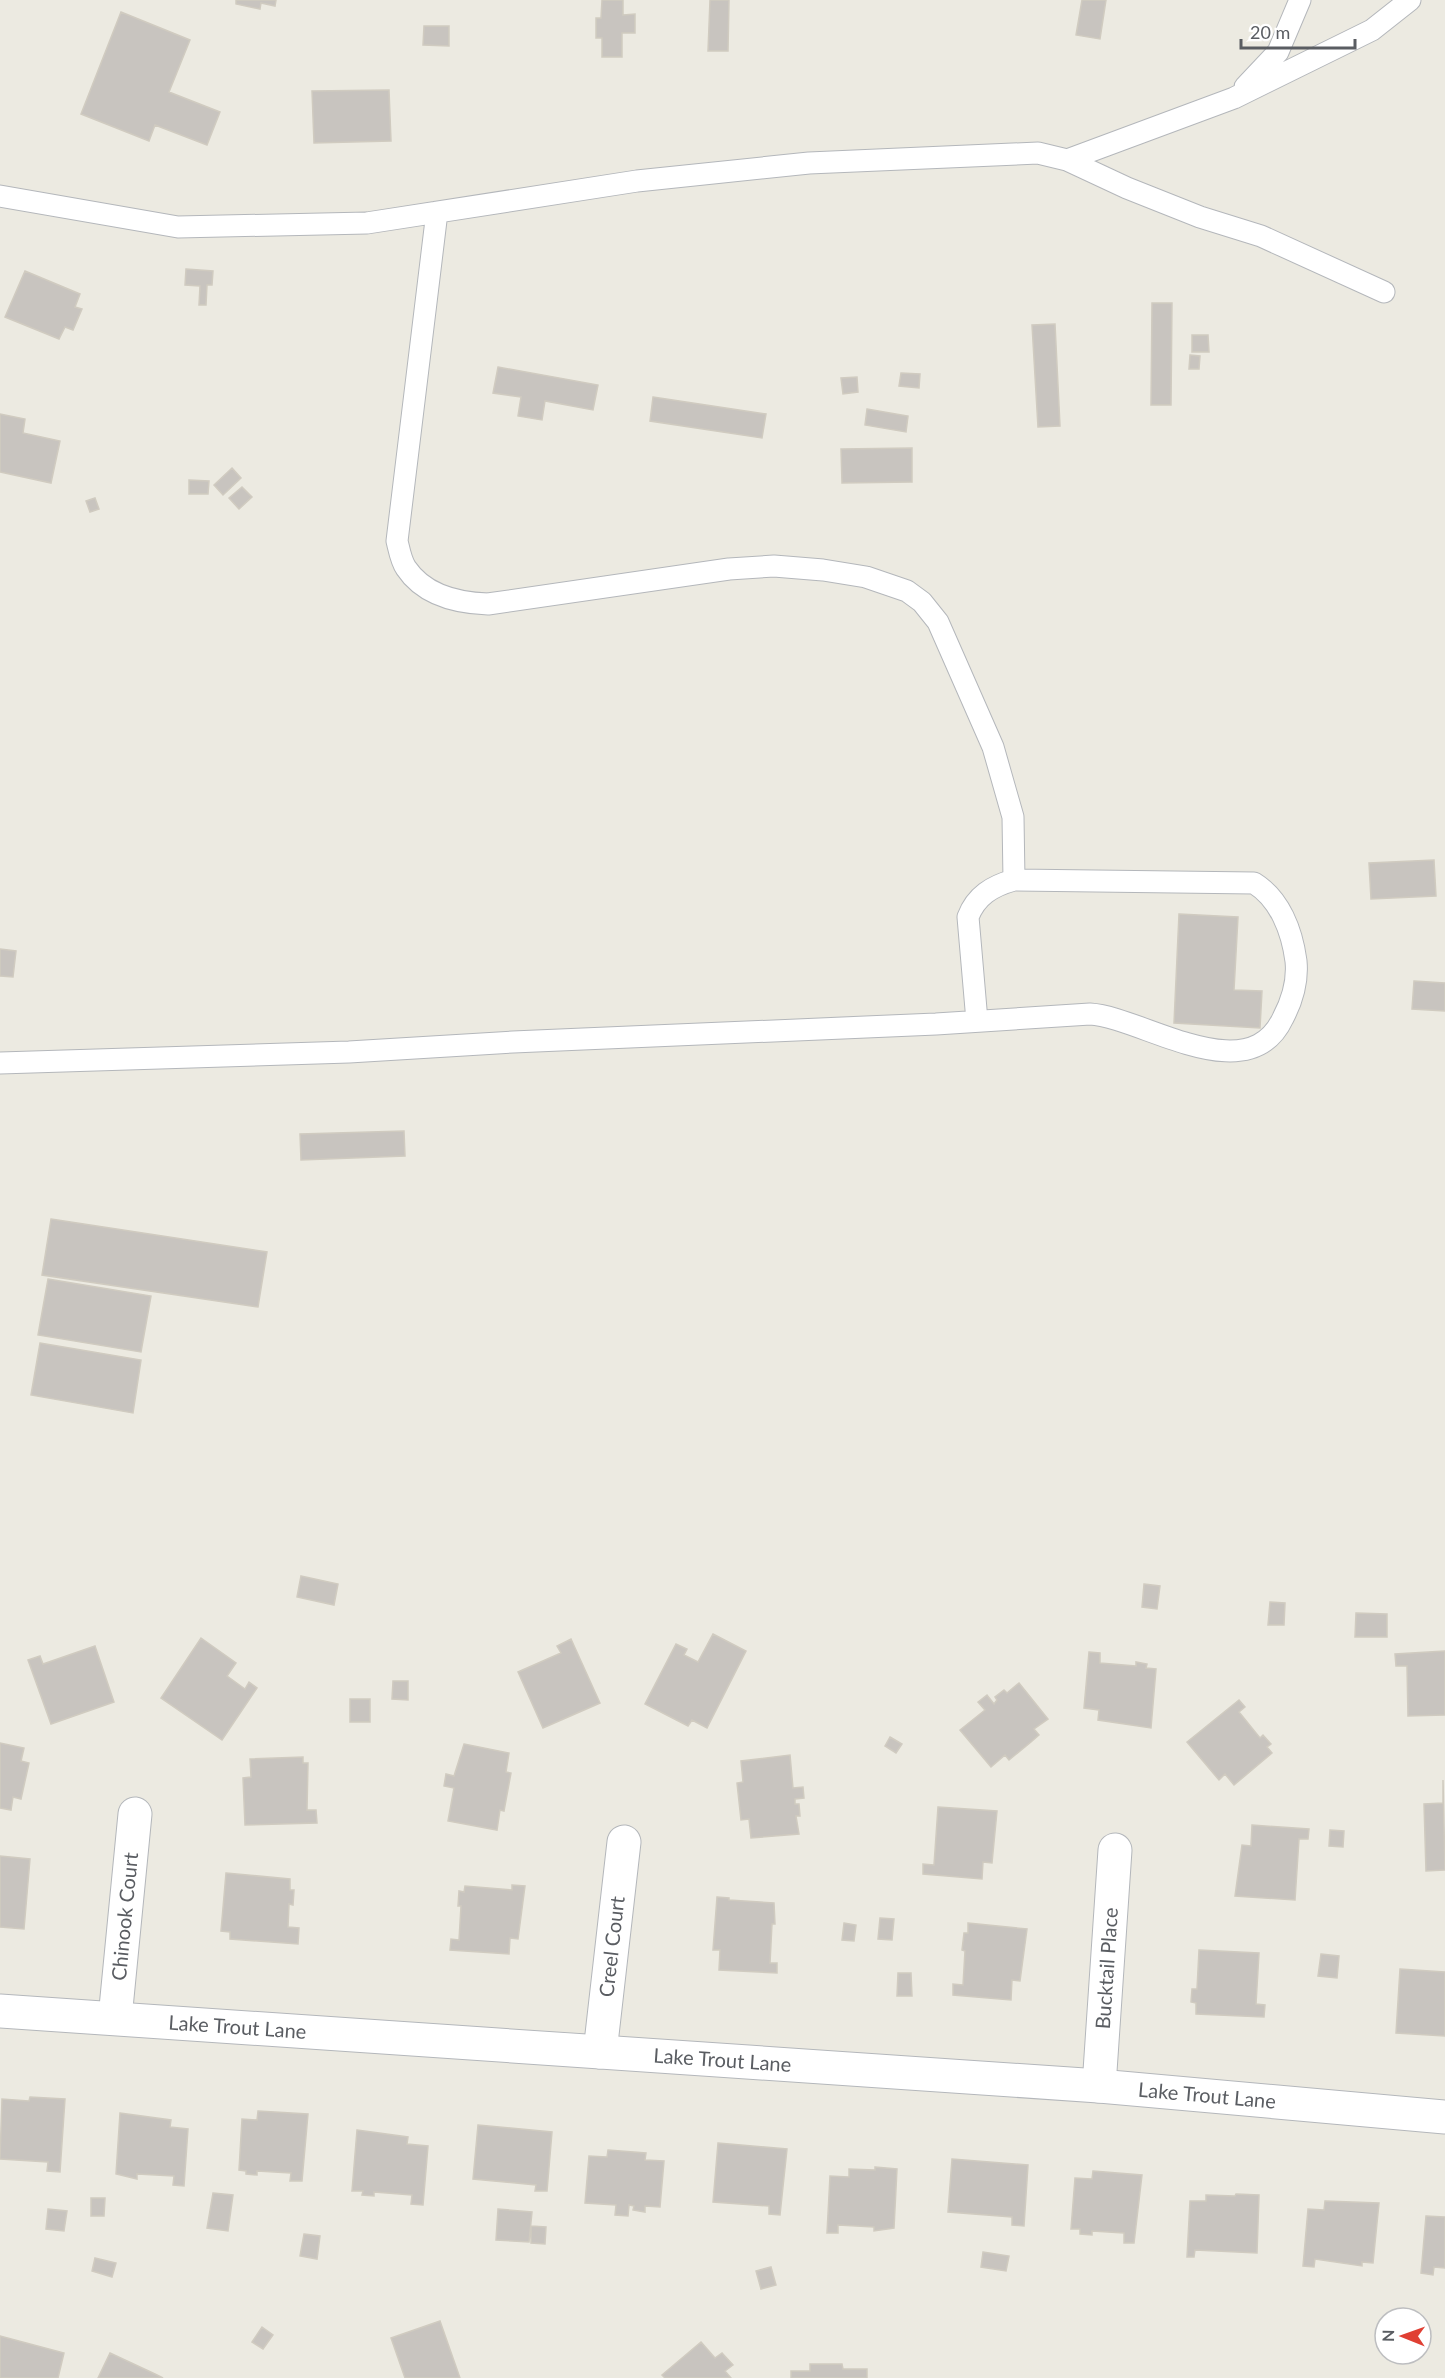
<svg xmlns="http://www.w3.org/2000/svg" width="1445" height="2378" font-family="Lato,sans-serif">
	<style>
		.building { fill: #c8c4bf; stroke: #d0cbc0; stroke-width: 1.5 }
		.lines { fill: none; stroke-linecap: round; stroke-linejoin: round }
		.service-casing { stroke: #b4b7bb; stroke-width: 23 }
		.minor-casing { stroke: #b4b7bb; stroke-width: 35 }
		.service { stroke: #fff; stroke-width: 21 }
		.minor { stroke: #fff; stroke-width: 33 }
		.labels { text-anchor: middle; stroke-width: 6; stroke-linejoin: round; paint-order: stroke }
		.street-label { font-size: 20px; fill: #5a5d62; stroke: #fff }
	</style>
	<rect width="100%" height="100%" fill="#eceae1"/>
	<!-- building -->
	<path class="building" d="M236,0h40l-1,6 -14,-3 -1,6 -24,-5z
		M602,0h21v15l12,-1v19h-13v24h-20v-19h-6v-20h5z
		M710,0h19l-1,51h-20z
		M1082,0h24l-6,39 -24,-4z
		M121,12l69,28 -21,52 51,20 -13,33 -52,-20 -6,16 -68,-27z
		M424,26h25v20l-26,-1z
		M389,90l2,51 -77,2 -2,-52z
		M186,269l27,2 -1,14h-5l-1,20h-7l1,-19 -15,-1z
		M25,271l55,23 -5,13 7,2 -9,21 -8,-3 -6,12 -54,-22z
		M1152,303h20l-1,102h-20z
		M1055,324l5,102 -22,1 -6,-102z
		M1192,335h16l1,17h-17z
		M1190,355l10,1 -1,13h-10z
		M498,367l100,18 -5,25 -48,-9 -3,19 -24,-4 3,-19 -28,-4z
		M901,373l19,1 -1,14 -20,-2z
		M857,377l1,15 -15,2 -2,-16z
		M653,397l113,17 -4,24 -112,-17z
		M867,409l41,7 -2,16 -41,-7z
		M0,414l25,5 -2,14 37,8 -9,42 -51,-11z
		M912,448v34l-70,1 -1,-34z
		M232,468l9,10 -18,17 -9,-10z
		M189,480l20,1 -1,13h-19z
		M242,487l10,10 -13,12 -10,-11z
		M95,498l4,11 -9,3 -4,-11z
		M1434,860l2,36 -65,3 -2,-36z
		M1179,914l59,3 -4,73 28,1 -2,37 -86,-5z
		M0,949l16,2 -3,26 -13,-1z
		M1414,981l31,2v28l-33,-2z
		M404,1131l1,25 -104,4 -1,-26z
		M51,1219l216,33 -9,55 -216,-32z
		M48,1279l103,17 -10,56 -103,-17z
		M40,1343l101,17 -8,53 -102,-18z
		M301,1576l37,8 -4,21 -37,-8z
		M1144,1584l16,2 -3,23 -15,-2z
		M1270,1602l15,1 -1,22h-16z
		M1356,1613l31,1v23h-32z
		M713,1634l33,17 -39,77 -15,-8 -4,6 -43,-22 31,-60 11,5 -3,6 14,7z
		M201,1638l35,25 -9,13 18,13 4,-7 8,6 -35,52 -61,-42z
		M571,1639l29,64 -57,25 -25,-56 43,-19 -4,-7z
		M95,1646l19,56 -63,22 -23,-64 12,-4 3,8z
		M1445,1651v64l-37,1 -1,-50h-11l-1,-12z
		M1089,1652l11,1v10l36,3v-4l11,2 -1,4 10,1 -5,59 -53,-8 1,-10 -15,-2z
		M393,1681h15v19l-16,-1z
		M1019,1683l29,36 -14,10 5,6 -8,7 -22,18 -4,-5 -14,12 -31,-37 25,-20 -7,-8 9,-7 7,9 3,-4 -2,-3 9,-7 3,3z
		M350,1699h20v23h-20z
		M1239,1700l6,7 -6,5 21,26 3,-3 8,9 -4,3 5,6 -38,32 -9,-11 -6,6 -32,-38z
		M890,1737l12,7 -6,9 -11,-7z
		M0,1743l24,5 -3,13 8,2 -8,36 -8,-2 -2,13 -11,-2z
		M464,1744l45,9 -3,19 5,1 -7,38 -4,-1 -3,20 -49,-9 6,-33 -10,-2 2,-12 8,2z
		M790,1755l3,33 10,-1 1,11 -9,1v5h4l1,12h-4l3,18 -48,4 -2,-19 -8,1 -4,-37 6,-1 -2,-21z
		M303,1757v6h5l-1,47h9l1,13 -72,2 -2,-47 8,-1 -1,-18z
		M1443,1780l2,90 -19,1 -2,-67 19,-1z
		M938,1807l59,4 -5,52 -9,-1 -1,17 -59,-5v-10l11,1z
		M1252,1825l57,4 -1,10h-9l-4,61 -60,-4 7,-51 9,1z
		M1330,1830l14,1 -1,16 -14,-1z
		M0,1856l30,3 -6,70 -24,-2z
		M226,1873l64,6v11h4l-1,15 -4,-1 -1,23 11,1 -1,16 -68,-5v-7l-9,-1z
		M512,1885l13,1 -7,53 -8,-1 -1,16 -59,-4 1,-11 8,1 2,-34h-3l1,-15 5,1 1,-6 47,4z
		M717,1897l12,1v2l45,3 1,21h-3l-2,39h7v10l-58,-3 1,-20h-7z
		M880,1918l14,1 -2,21 -14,-1z
		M844,1923l12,2 -2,16 -12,-1z
		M968,1923l59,6 -7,52 -8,-1 -1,20 -58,-5v-11l10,1 2,-34 -3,-1 2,-17h4z
		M1199,1950l60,3 -3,51 9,1 -1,12 -68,-3v-11l-5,-1 1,-13h5z
		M1321,1954l18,2 -2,22 -19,-2z
		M1400,1969l45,3v64l-49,-3z
		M898,1973h13l1,23h-15z
		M30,2097l35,2 -5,73 -13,-1 1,-9 -48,-3 2,-60 27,2z
		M258,2111l50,3 -6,67h-12l1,-8 -34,-2v4l-11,-1v-3l-7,-1 3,-51 15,1z
		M120,2113l51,7 -1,7 18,2 -4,57 -11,-1 1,-9 -37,-2v5l-21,-5z
		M478,2125l74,7 -5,59h-12l1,-6 -63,-6z
		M357,2130l51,7 -1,7 21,2 -5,59 -12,-1 1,-9 -38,-3v4l-12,-1 1,-4h-11z
		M718,2143l69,6 -7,66 -11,-1v-8l-56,-4z
		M608,2150l38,3 -1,7 19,1 -4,46 -15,-1v6l-12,-2 1,-4 -5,-1 -1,11 -13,-1 1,-10 -31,-2 4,-47 18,1z
		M952,2159l76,6 -4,61 -12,-1v-8l-64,-5z
		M875,2167l22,2 -3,59 -20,3v-4l-36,-2v8h-11l3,-57 19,1v-8l26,1z
		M1093,2171l49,4 -8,68h-10v-10l-32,-2v4l-12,-1v-5h-9l4,-51 17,1z
		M213,2193l20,2 -5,36 -21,-3z
		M1236,2194l23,1 -2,58 -62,-3 -1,7h-7l3,-56h16v-6l29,1z
		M91,2198h14l-1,18h-13z
		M1325,2201l54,2 -6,60 -11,-1v4l-47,-7 -1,8 -11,-1 5,-57 16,1z
		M48,2209l19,2 -3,20 -18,-2z
		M498,2209l34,3 -3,30 -33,-2z
		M1426,2216l19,1v51l-11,-1 -1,8 -12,-2z
		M531,2226l15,1 -1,17 -14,-1z
		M304,2234l16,2 -3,23 -17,-3z
		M983,2252l26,4 -3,15 -25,-4z
		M95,2258l21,5 -4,14 -20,-6z
		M771,2267l5,18 -15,4 -5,-18z
		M440,2321l20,57h-55l-14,-40z
		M262,2327l11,8 -10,14 -11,-7z
		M0,2336l64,17 -6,25h-58z
		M701,2342l14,16 7,-5 11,12 -8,6 6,7h-66l-3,-3z
		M110,2353l45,21 8,4h-65z
		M810,2364h32l1,5h24v9h-76v-7h19z"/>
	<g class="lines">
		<!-- service casing -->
		<g class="service-casing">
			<path id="service" d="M1245,87l33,-35 22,-52
				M1067,160l167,-62 138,-68 38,-30
				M0,196l178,31 189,-4 270,-42 172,-18 229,-10 29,7 60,28 73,29 61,19 123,56
				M977,1021l-9,-104c8,-21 24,-31 46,-37
				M0,1063l349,-11 164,-10 423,-18 154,-10c52,3 158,79 193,4 9,-17 15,-37 13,-57 -4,-30 -16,-62 -42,-78l-240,-3 -1,-63 -20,-70 -55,-125 -16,-20 -15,-11 -41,-14 -43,-7 -49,-4 -45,3 -241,35c-30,-1 -64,-9 -82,-36 -5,-7 -7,-19 -9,-27l40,-329"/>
		</g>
		<!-- minor casing -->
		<g class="minor-casing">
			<g id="minor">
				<path id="s1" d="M0,2011l1099,75 346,31"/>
				<path id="s2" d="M115,2018l20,-204"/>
				<path id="s3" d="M600,2052l24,-210"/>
				<path id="s4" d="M1099,2086l16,-236"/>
			</g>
		</g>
		<!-- service -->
		<use href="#service" class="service"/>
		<!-- minor -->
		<use href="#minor" class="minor"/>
	</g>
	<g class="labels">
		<!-- street labels -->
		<g class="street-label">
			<text dy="7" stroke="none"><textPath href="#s2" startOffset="102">Chinook Court</textPath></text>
			<text dy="7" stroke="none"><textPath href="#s3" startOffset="106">Creel Court</textPath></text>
			<text dy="7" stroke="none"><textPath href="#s4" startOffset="118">Bucktail Place</textPath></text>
			<text dy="7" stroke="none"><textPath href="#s1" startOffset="238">Lake Trout Lane</textPath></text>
			<text dy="7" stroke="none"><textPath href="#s1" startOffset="724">Lake Trout Lane</textPath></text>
			<text dy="7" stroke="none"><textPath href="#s1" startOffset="1210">Lake Trout Lane</textPath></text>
		</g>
	</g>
	<!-- north arrow -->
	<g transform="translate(1403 2336) rotate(271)"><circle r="28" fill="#ffffff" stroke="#bdbec0" stroke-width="1.5"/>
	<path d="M0-4.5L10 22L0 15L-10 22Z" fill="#e03f33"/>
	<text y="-9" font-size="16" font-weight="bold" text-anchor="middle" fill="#5a5d62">N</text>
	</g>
	<!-- scale -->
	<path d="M1241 39v9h114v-9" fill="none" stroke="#5a5d62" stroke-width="3"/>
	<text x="1250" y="39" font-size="18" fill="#5a5d62" stroke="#ffffff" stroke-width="4.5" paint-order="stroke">20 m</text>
</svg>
